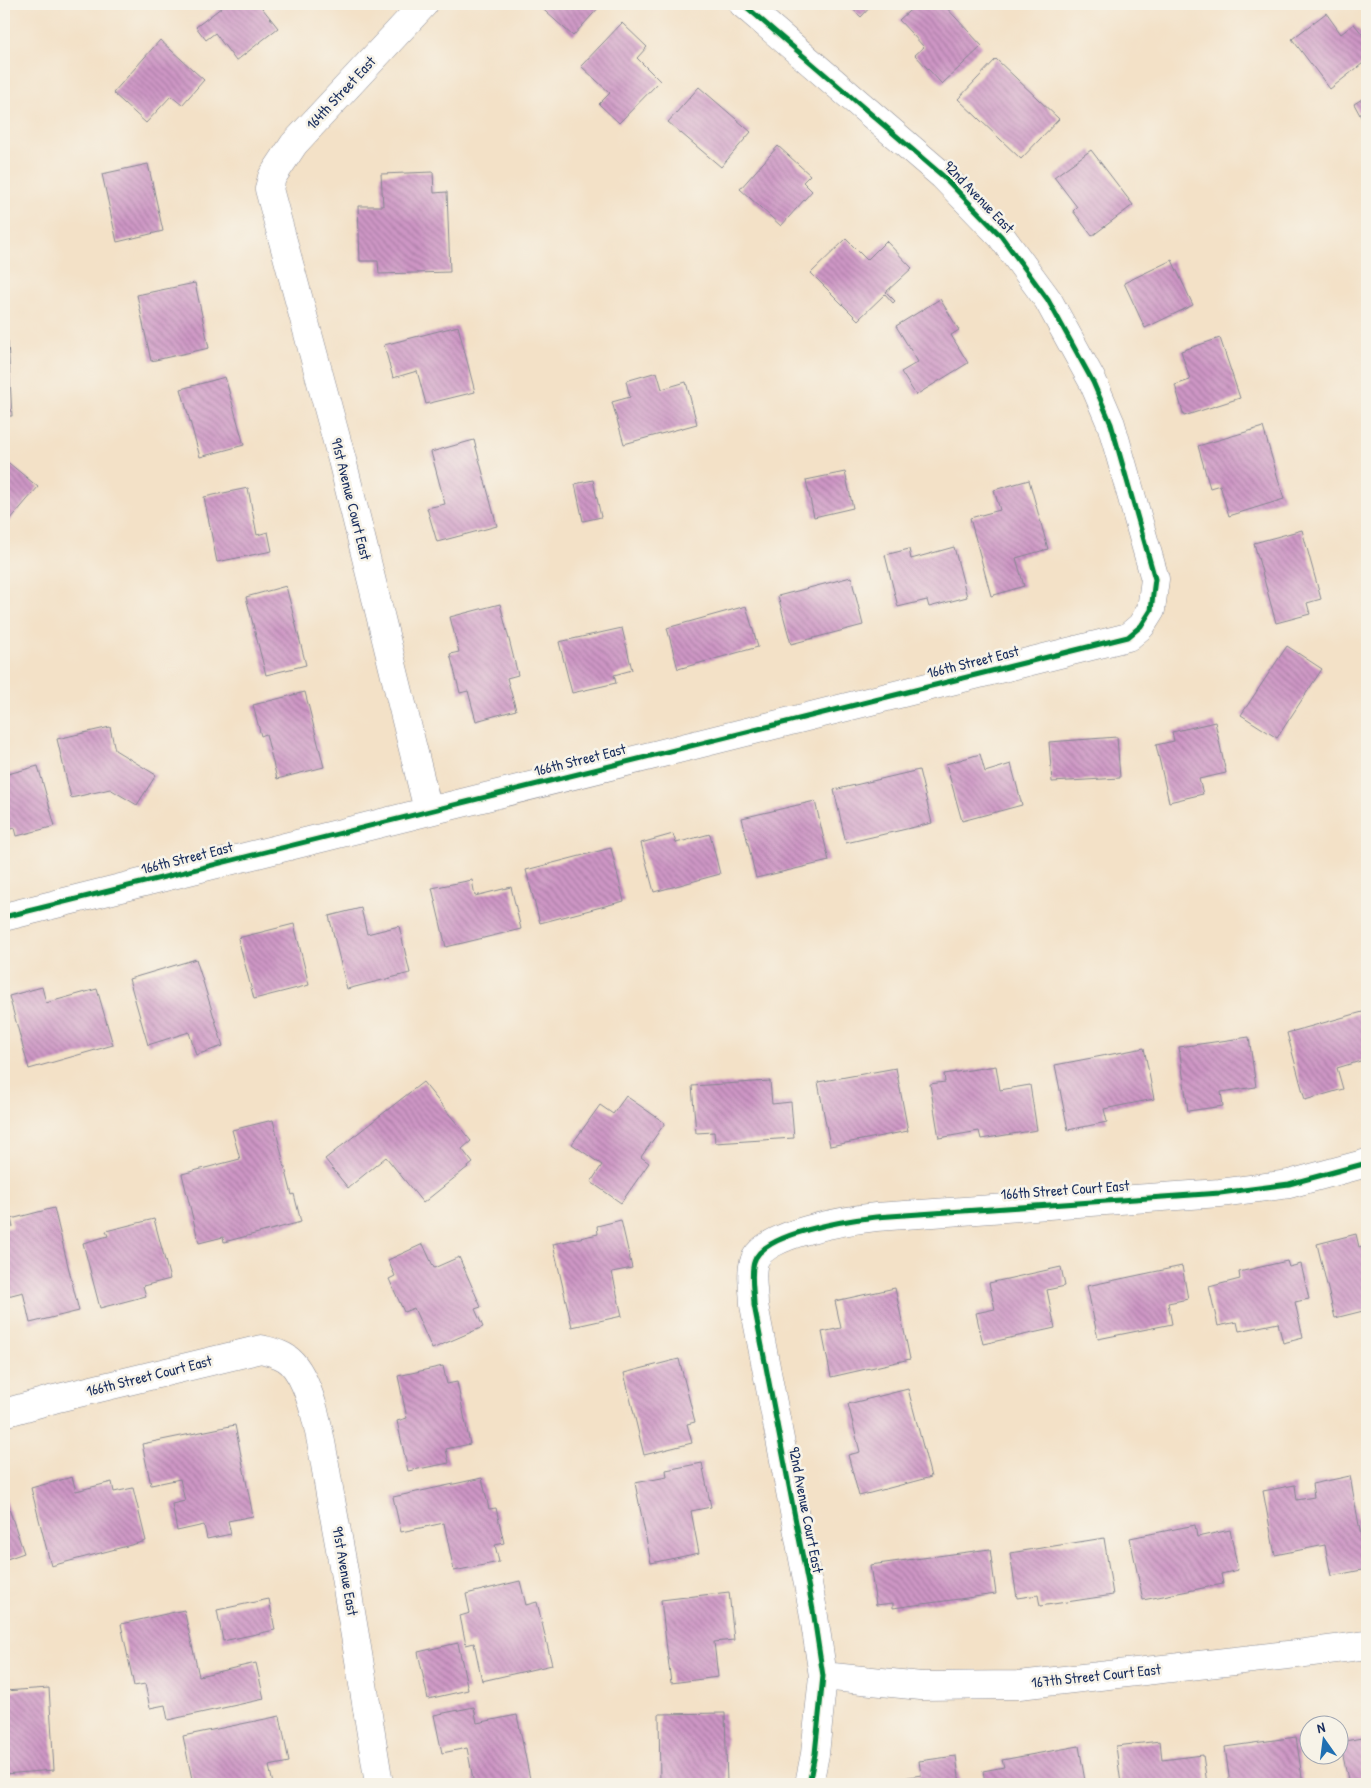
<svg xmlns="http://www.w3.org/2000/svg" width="1371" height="1788" font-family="'Patrick Hand',sans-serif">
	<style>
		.building { fill: url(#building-back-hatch) }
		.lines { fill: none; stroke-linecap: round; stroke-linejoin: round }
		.minor-casing { stroke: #878892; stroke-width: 29 }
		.minor { stroke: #fff; stroke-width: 28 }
		.cycleway-casing { stroke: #f7f3e8; stroke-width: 8 }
		.cycleway { stroke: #00873e; stroke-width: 5 }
		.labels { text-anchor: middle; stroke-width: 5; stroke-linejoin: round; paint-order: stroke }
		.street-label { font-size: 15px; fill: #1b2f5e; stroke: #f7f3e8 }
	</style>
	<defs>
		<pattern id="building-back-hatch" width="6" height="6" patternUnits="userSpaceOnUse" patternTransform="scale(1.25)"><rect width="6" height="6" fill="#ce96c5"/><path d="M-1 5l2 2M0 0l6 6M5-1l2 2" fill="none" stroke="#a67ba3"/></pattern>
	</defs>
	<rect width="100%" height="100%" fill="#f7f3e8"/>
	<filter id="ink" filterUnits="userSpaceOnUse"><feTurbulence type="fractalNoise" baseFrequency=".02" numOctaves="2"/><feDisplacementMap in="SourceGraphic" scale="10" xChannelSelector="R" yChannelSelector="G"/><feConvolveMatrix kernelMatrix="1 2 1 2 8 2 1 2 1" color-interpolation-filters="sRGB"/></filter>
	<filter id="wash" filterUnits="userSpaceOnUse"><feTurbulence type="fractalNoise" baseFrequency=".0096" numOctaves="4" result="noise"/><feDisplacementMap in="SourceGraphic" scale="20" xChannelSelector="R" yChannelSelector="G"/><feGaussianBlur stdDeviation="1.12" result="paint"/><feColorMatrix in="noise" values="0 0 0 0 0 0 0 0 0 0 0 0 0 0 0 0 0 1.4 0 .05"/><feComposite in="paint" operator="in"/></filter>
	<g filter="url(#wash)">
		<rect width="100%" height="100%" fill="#f3e1c7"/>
		<g id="blocks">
			<!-- building -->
			<path class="building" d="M226,4h33l19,24 -42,33 -21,-28 -9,7 -10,-13z
				M537,4h65l-29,32z
				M847,4h26l-12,13z
				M917,4h26l39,42 -40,38 -27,-29 9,-8 -25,-27z
				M1326,13l15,21 13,-10 13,16v20l-37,29 -38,-50z
				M622,23l25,24 -10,11 23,23 -41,42 -20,-19 11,-11 -29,-27z
				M160,40l44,40 -22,25 -11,-9 -25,27 -33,-30z
				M996,59l63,60 -38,40 -63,-60z
				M699,87l52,45 -30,35 -53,-45z
				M1367,96v32l-13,-24z
				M778,146l32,29 -7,7 9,9 -31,35 -41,-37z
				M1091,150l42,55 -41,31 -19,-25 4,-4 -23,-30z
				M148,164l15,67 -46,11 -15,-68z
				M433,172l1,21 13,-1 3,80 -71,2 -1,-13h-18l-2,-55h25l-2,-32z
				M846,239l21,21 19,-19 26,27 -26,24 9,9 -2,2 -8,-9 -27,26 -47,-47z
				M1172,260l21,45 -48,23 -21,-45z
				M195,283l14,65 -58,13 -14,-66z
				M940,299l19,31 -8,5 17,28 -52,32 -15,-23 17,-10 -22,-36z
				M458,326l17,66 -49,12 -9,-33 -24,7 -9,-33z
				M1220,338l20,60 -56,18 -9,-31 15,-5 -9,-29z
				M4,341h4l4,75h-8z
				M657,372l5,17 24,-7 11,42 -73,20 -12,-42 18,-5 -4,-16z
				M225,377l19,68 -44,12 -19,-68z
				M1263,427l21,72 -55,17 -9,-31 -10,3 -12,-42z
				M474,440l23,86 -60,16 -10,-34 18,-4 -14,-52z
				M4,459l34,28 -34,40z
				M845,472l8,36 -39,9 -8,-37z
				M593,480l8,37 -18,4 -8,-37z
				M1029,480l19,69 -32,9 8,28 -33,10 -21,-78 30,-8 -6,-20z
				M248,488l9,47 11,-3 4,19 -55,11 -13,-65z
				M1302,530l19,69 -14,4 3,11 -34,9 -22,-80z
				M954,547l13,50 -38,10 -2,-7 -29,7 -13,-52 24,-6 2,10z
				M851,577l12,48 -72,19 -13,-48z
				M286,586l20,79 -40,10 -20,-78z
				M500,604l18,71 -11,3 9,32 -40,11 -8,-30 -8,2 -10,-39 9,-2 -9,-35z
				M746,606l12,41 -80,22 -11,-41z
				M622,628l10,42 -18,5 2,8 -44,10 -13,-51z
				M1287,646l35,23 -45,69 -36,-23z
				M305,692l19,75 -47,12 -11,-45 -5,2 -8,-31z
				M1215,722l11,51 -27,6 4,15 -34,8 -13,-57 18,-4 -2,-9z
				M110,727l5,23 41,25 -19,30 -27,-16 -39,9 -14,-59z
				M1117,737l3,41 -68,4 -3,-40z
				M980,754l5,18 26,-8 11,41 -60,16 -16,-57z
				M38,766l17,60 -38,10 -2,-8 -11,3v-56z
				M919,770l13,53 -86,20 -12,-53z
				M815,801l14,60 -73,17 -14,-60z
				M673,834l3,9 34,-9 10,40 -66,18 -13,-49z
				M611,848l13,53 -84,22 -14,-53z
				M472,880l3,16 36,-9 10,42 -75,18 -14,-59z
				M361,908l6,26 32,-8 11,47 -63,16 -18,-73z
				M294,924l15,61 -55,14 -16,-61z
				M196,959l27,87 -27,9 -7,-23 -41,13 -19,-66z
				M42,987l4,16 51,-14 16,56 -84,24 -20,-73z
				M1366,1011l1,48 -30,9 6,21 -38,11 -18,-67z
				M1249,1037l7,50 -35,5 2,14 -35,5 -9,-64z
				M1144,1048l10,51 -50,10 3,13 -39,8 -13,-65z
				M996,1066l4,24 30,-5 7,45 -56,9 -2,-8 -40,7 -9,-54 15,-2 -1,-8z
				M896,1068l12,63 -78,15 -12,-64z
				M770,1081l2,23 19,-2 3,36 -79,5 -1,-11 -18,1 -4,-47z
				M423,1082l48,59 -9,8 11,14 -50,40 -37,-46 -38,31 -23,-29z
				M626,1096l39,27 -24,34 8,6 -28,40 -30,-21 11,-17 -30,-21 28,-39 13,9z
				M273,1120l19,75 2,-1 7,28 -77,20 -1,-5 -24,6 -17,-69 58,-15 -8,-29z
				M54,1208l25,103 -49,12 -7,-31 -19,5v-68l9,-2 -2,-8z
				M154,1219l16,60 -27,7 3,10 -46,12 -17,-65 25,-7 -2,-5z
				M621,1220l11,48 -20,4 10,44 -50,11 -19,-83 45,-10 -1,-8z
				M1356,1234l3,13 8,-2v65l-32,8 -18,-74z
				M423,1244l11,24 25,-11 22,50 -6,2 8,18 -51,22 -18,-41 -10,4 -15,-33 6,-3 -7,-16z
				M1287,1261l2,6 12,-3 8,35 -14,3 8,36 -20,5 -5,-20 -39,8 -2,-9 -19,4 -9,-39 31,-8 -1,-7z
				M1182,1266l6,33 -20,4 4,21 -74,15 -11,-53z
				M1061,1267l4,19 -18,4 8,38 -72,16 -7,-31 19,-4 -6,-26z
				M895,1288l15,71 -79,18 -9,-45 19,-4 -6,-27z
				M679,1359l16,63 -8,2 5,19 -48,12 -20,-82z
				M443,1366l4,18 10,-2 13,62 -24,5 3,14 -41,8 -11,-50 10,-3 -9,-42z
				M908,1389l23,88 -72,19 -11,-41 12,-3 -12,-48z
				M235,1425l18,91 -25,5 3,13 -24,5 -3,-14 -27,6 -5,-27 13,-3 -5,-22 -29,6 -9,-41z
				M702,1463l9,44 -20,4 8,42 -48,10 -16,-80 32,-6 -1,-7z
				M1350,1476l17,93 -36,7 -6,-31 -50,10 -12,-64 32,-6 2,15 17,-3 -2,-13z
				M72,1477l4,14 36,-9 2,10 19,-4 13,53 -95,25 -20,-78z
				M482,1478l7,31 7,-1 8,35 -9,2 4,17 -45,9 -10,-48 -43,9 -8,-35z
				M4,1494l20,59 -20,7z
				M1195,1525l2,12 33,-7 8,40 -17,4 2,10 -80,16 -13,-62z
				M1104,1538l9,57 -73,11 -2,-11 -21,3 -7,-45z
				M990,1549l6,45 -103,14v-5l-17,2 -6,-40z
				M520,1581l6,24 11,-3 15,63 -70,16 -8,-38 -8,2 -6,-29 10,-3 -4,-19z
				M729,1592l5,48 -20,2 4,35 -47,6 -10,-83z
				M269,1599l6,31 -52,11 -6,-31z
				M184,1610l15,66 57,-13 8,36 -96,21 -3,-15 -15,3 -5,-24 -11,2 -13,-62z
				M458,1643l10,47 -40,9 -10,-47z
				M49,1688l5,82 -50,4v-83z
				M474,1707l3,16 40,-8 14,69h-57l-7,-36 -25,5 -8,-38z
				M725,1713l2,71h-67l-1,-70z
				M280,1716l9,46 -20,4 4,18h-80l-10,-48z
				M1296,1737l7,47h-73l-5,-37z
				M1367,1737v47h-18l-9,-42z
				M1160,1741l2,19 41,-5 4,29h-86l-5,-38z
				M1079,1746l6,35 -15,3h-85l-2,-13 21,-4 -2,-7z
				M956,1756l4,28h-74l-1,-3 36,-6 -2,-14z"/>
		</g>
	</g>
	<g filter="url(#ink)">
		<use href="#blocks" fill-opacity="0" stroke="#878892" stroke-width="1"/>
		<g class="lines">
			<!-- minor casing -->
			<g class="minor-casing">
				<path id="minor" d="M424,4l-130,140 -22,33 -3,12 73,271 86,350
					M4,917l1124,-280 13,-11 10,-16 4,-31 -44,-155 -18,-42 -45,-82 -47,-64 -58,-60 -200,-172
					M4,1413l50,-14 207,-50c11,3 23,5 31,14 25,28 32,100 39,137 18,94 33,189 48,284
					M823,1676l98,10 98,-1 278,-31 70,-9
					M809,1784l6,-30 8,-78 -10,-66 -59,-305c0,-13 -4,-30 0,-43 8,-29 95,-42 122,-45l344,-24 69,-9 78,-21"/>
			</g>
			<!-- minor -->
			<use href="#minor" class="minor"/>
			<!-- cycleway casing -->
			<g class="cycleway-casing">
				<path id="cycleway" d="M4,917l1124,-280 13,-11 10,-16 4,-31 -44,-155 -18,-42 -45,-82 -47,-64 -58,-60 -200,-172
					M809,1784l6,-30 8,-78 -10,-66 -59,-305c0,-13 -4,-30 0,-43 8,-29 95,-42 122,-45l344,-24 69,-9 78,-21"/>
			</g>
			<!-- cycleway -->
			<use href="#cycleway" class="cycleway"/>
		</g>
	</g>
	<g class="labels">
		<!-- street labels -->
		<g class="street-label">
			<text transform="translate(341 93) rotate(-47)" y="5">164th Street East</text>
			<text transform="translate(979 197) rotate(46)" y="5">92nd Avenue East</text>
			<text transform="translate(351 499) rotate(76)" y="5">91st Avenue Court East</text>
			<text transform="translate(973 662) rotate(-14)" y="5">166th Street East</text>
			<text transform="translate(580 760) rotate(-14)" y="5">166th Street East</text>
			<text transform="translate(187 858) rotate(-14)" y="5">166th Street East</text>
			<text transform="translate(1065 1190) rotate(-4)" y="5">166th Street Court East</text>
			<text transform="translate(149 1376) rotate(-14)" y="5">166th Street Court East</text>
			<text transform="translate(806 1510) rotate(79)" y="5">92nd Avenue Court East</text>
			<text transform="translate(345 1571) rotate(80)" y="5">91st Avenue East</text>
			<text transform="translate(1096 1676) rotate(-6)" y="5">167th Street Court East</text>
		</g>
	</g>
	<!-- margin -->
	<rect width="1371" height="1788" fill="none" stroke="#f7f3e8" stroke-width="20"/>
	<!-- north arrow -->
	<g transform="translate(1324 1740) rotate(346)"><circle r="24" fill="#f7f3e8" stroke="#9fa5b1"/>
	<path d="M0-4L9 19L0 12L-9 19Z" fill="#1f6fb2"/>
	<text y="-8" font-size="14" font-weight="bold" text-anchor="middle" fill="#1b2f5e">N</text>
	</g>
</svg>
